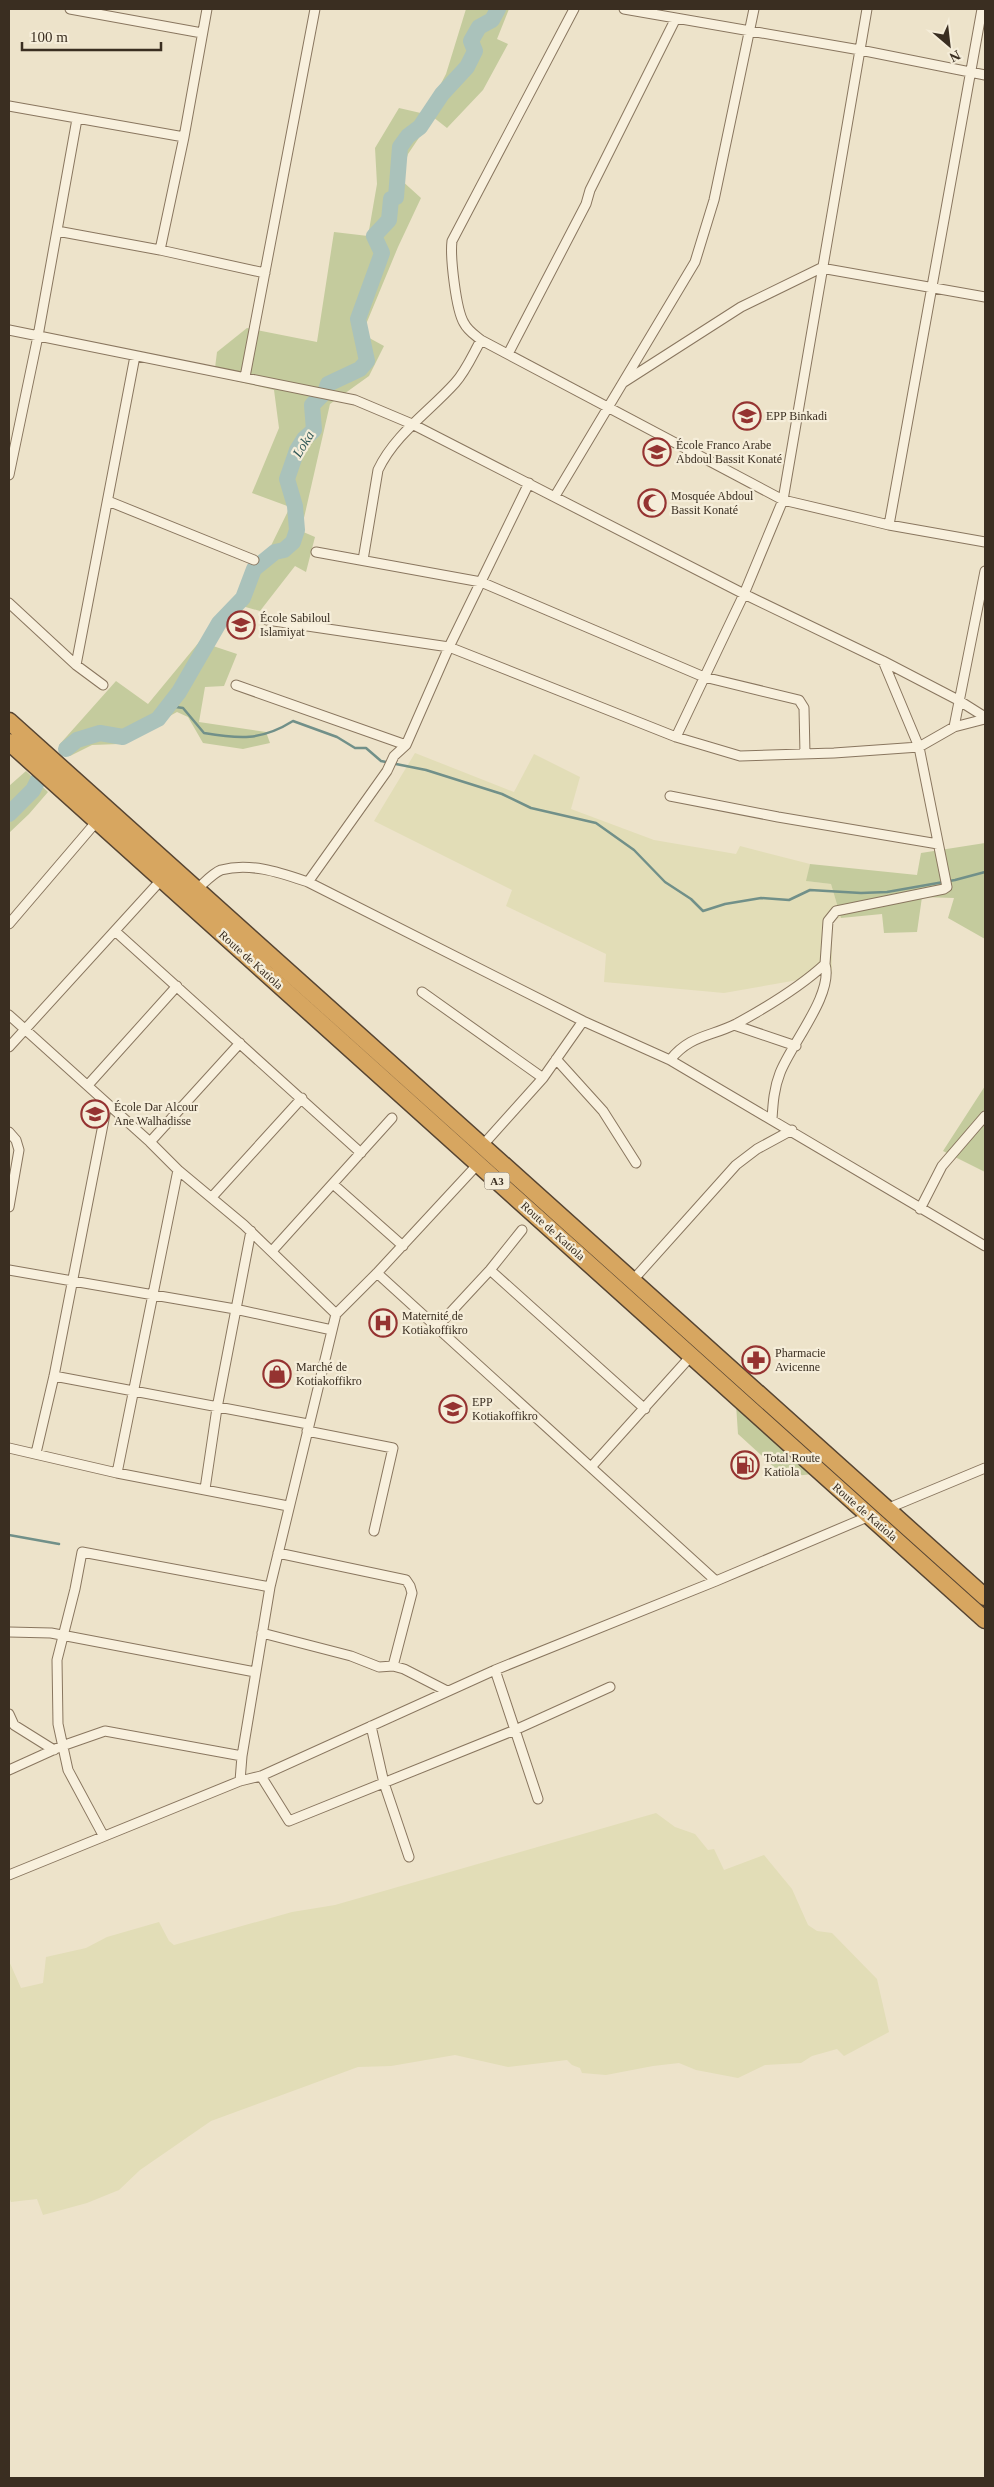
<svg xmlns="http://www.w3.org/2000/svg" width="994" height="2487" font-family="Georgia,serif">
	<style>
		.farmland { fill: #e2ddb7 }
		.green { fill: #c4cb9d }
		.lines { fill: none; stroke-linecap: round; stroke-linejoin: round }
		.stream { stroke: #719089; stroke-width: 2.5 }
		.river { stroke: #aac2bb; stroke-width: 16 }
		.street-casing { stroke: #89765f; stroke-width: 11 }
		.highway-casing { stroke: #574532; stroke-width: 19 }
		.street { stroke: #f8f0dd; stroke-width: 9 }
		.highway { stroke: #d7a660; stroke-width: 16 }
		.labels { text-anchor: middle; stroke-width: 4.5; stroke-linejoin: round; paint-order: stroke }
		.shield { fill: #f5edd9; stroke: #726758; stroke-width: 1 }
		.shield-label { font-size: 11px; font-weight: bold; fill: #3a2e21 }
		.poi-label { font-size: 12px; fill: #3a2e21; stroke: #f5edd9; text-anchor: start }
		.street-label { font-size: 12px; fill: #3a2e21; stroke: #f5edd9 }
		.water-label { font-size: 14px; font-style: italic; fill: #325958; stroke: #f5edd9 }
	</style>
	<rect width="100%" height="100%" fill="#ede3ca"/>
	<!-- farmland -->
	<path class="farmland" d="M415,753l99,39 20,-38 46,23 -9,32 83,31 82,14 4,-8 70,18 -3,17 24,3 10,34 -9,1v55l-108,19 -120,-11 2,-28 -100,-48 6,-16 -138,-69z
		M656,1813l19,14 20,7 13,16 6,-1 10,21 40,-15 28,34 16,36 9,6 15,2 45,46 12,53 -45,24 -7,-7 -25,7 -11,7 -36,2 -27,13 -42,-8 -17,-7 -26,3 -47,9 -24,-2 -2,-5 -8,-3 -5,-5 -59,7 -53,-12 -64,11 -33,1 -147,54 -71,49 -21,20 -32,13 -44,12 -6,-16 -26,3 -2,-5v-236l12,27 22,-5 3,-26 40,-9 21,-11 52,-15 10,19 5,4 118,-33 43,-7z"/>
	<!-- green -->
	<path class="green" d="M466,9h43l-12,30 11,5 -25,46 -36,38 -14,-11 -25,37 -8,25 21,19 -23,49 -36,87 22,12 -15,30 -39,28 -29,127 14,6 -9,35 -11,-6 -35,45 -18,-5 -18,20 -11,20 24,8 -13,32 -19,1 -6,35 67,10 4,11 -27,6 -40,-6 -15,-26 -11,-5 -58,32 -27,1 -22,11 -11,-11 57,-64 32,23 90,-109 26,-35 26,-53 -38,-14 27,-65 -5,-38 -60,-14 3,-24 30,-24 70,14 17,-110 34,4 9,-52 -2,-36 24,-40 26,6 21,-40z
		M26,771l22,21 -19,22 -20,19v-47z
		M985,843v96l-37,-21 6,-20 -32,-1 -5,35 -33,1 -2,-19 -41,4 -10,-34 -25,-3 4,-17 107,11 4,-22z
		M985,1086v86l-42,-21z
		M736,1404l77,70 -28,3 -47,-43z"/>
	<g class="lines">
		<!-- stream -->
		<path class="stream" d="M169,706l14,2 21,25c35,6 57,8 89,-12l44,16 18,11h11l15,13 45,9 76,24 29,14 65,15 38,27 31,32 26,17 12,12 22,-7 36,-6 28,2 21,-10 51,3 26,-1 68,-12 30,-8
			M9,1535l50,9"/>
		<!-- river -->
		<path class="river" d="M66,749l11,-9 23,-7 23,4 35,-18 21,-27 40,-69 24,-25 11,-29 21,-17 9,-2 9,-8 4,-12 -2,-24 -8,-27 10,-29 7,-11 10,-9 -2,-25 13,-13 3,-8 32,-15 7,-8 -9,-42 24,-66 -8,-17 15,-16 2,-21 5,-2 4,-50 8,-11 12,-9 22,-33 25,-27 8,-16 -4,-10 8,-14 13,-7 6,-11
			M9,814l24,-24 5,-10"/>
		<!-- street casing -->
		<g class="street-casing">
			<path id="street" d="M70,9l132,24
				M574,9l-122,232c-2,16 4,69 12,82 4,8 11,12 17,17l302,160 106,25 96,17
				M624,9l236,41 125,25
				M9,106l175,31
				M57,231l103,19 105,23
				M160,250l24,-113 23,-128
				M9,330l346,70 57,24 332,170 139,67 75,39 27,17
				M508,354l78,-150 4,-14 86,-172
				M245,377l70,-368
				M624,382l117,-75 80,-39 164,29
				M9,475l29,-139 39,-217
				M555,496l140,-234 19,-62 40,-191
				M108,501l146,59
				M889,525l93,-516
				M316,552l165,30 223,95 95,23 5,8 1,46
				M363,560l15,-90c17,-36 51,-58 77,-87 11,-12 18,-29 26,-43
				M9,603l67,62 27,20
				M267,620l182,27 227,90 64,19 94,-3 85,-6 35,-20 31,-8
				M76,665l59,-309
				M236,685l170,60
				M954,727l31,-156
				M676,737l68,-143 39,-94 84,-491
				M670,796l108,21 160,27
				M308,882l79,-111 7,-15 12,-11 43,-98 80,-164
				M197,889c6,-5 16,-16 24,-19 30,-8 60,3 87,12l275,139 87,39 315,186
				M9,924l88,-103
				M115,931l246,222
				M422,992l121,86
				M9,1015l141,127 28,28 66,55 92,89
				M734,1025l62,21
				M9,1047l153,-168
				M556,1059l47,52 33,52
				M670,1060c20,-25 40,-23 66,-36 31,-17 63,-36 89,-60l3,-43 8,-10 108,-22 3,-2 -28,-140 -36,-86
				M88,1085l89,-99
				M772,1119c1,-16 2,-31 8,-46 11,-29 54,-79 45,-109
				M9,1132l7,8 3,10 -10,57
				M150,1142l90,-99
				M482,1146l61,-68 40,-57
				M333,1184l70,62
				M212,1197l90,-99
				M920,1209l22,-43 43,-50
				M272,1251l120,-133
				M9,1270l226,39 97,21
				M490,1270l155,139
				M377,1273l339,308
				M633,1280l103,-115 21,-16 35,-19
				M437,1327l53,-57 32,-40
				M54,1376l254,48
				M307,1431l86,17 -19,83
				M9,1448l108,25 171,33
				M36,1453l18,-77 53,-272
				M592,1466l99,-110
				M117,1473l61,-303
				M205,1489l12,-81 34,-177
				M884,1510l101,-42
				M278,1553l128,27 4,6 2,7 -19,73
				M9,1632l42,1 204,39
				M262,1633l89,23 28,11 14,-1 11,3 43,22
				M495,1670l43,129
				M9,1714l5,11 40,25
				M371,1726l13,57 25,74
				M9,1770l53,-24 43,-15 137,25
				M261,1776l28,45 226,-91 95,-43
				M240,1781l2,-25 28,-169 66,-273 41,-41 101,-109
				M103,1835l-35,-65 -10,-46 -1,-64 18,-71 7,-37 188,35
				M9,1875l231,-94 21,-5 234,-106 221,-89 156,-66"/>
		</g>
		<!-- highway casing -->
		<g class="highway-casing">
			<path id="highway" d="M9,721l976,876
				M9,742l976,878"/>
		</g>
		<!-- street -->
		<use href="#street" class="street"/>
		<!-- highway -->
		<use href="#highway" class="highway"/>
	</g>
	<!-- icons -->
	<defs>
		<g id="school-ring" transform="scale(1.4375)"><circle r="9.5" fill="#f5edd9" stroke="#953331" stroke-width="1.5"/><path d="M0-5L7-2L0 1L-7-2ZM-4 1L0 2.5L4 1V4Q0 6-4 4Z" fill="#953331"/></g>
		<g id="mosque-ring" transform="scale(1.4375)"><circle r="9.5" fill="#f5edd9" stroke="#953331" stroke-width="1.5"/><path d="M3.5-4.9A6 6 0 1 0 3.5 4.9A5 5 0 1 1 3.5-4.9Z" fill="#953331"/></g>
		<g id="hospital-ring" transform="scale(1.4375)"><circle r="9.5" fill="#f5edd9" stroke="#953331" stroke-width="1.5"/><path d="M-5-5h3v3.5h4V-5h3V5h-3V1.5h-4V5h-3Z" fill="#953331"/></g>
		<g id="pharmacy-ring" transform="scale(1.4375)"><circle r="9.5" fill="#f5edd9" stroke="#953331" stroke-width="1.5"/><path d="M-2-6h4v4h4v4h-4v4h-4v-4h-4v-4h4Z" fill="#953331"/></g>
		<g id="shop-ring" transform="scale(1.4375)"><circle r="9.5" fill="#f5edd9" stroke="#953331" stroke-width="1.5"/><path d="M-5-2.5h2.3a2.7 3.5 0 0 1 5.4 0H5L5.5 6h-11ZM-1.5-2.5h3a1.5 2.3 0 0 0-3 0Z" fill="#953331"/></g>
		<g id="fuel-ring" transform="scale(1.4375)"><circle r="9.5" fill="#f5edd9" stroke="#953331" stroke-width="1.5"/><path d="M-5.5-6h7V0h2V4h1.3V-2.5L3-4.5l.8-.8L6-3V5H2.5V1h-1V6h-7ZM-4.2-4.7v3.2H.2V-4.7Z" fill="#953331"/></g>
	</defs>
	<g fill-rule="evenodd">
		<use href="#school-ring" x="747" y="416"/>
		<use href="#school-ring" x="657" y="452"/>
		<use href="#mosque-ring" x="652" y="503"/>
		<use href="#school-ring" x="241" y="625"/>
		<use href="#school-ring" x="95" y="1114"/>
		<use href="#hospital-ring" x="383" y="1323"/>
		<use href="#pharmacy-ring" x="756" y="1360"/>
		<use href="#shop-ring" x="277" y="1374"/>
		<use href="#school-ring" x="453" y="1409"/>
		<use href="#fuel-ring" x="745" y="1465"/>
	</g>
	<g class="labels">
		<!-- shield labels -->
		<rect class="shield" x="484.5" y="1172.5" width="25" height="17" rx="4"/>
		<g class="shield-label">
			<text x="497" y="1185">A3</text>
		</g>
		<!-- poi labels -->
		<g class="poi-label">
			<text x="766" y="420">EPP Binkadi</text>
			<text x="676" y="449">École Franco Arabe<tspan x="676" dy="14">Abdoul Bassit Konaté</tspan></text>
			<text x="671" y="500">Mosquée Abdoul<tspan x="671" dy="14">Bassit Konaté</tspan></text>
			<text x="260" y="622">École Sabiloul<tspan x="260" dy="14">Islamiyat</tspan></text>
			<text x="114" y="1111">École Dar Alcour<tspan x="114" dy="14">Ane Walhadisse</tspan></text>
			<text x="402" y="1320">Maternité de<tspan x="402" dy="14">Kotiakoffikro</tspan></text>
			<text x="775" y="1357">Pharmacie<tspan x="775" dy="14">Avicenne</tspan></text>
			<text x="296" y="1371">Marché de<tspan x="296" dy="14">Kotiakoffikro</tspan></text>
			<text x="472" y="1406">EPP<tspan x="472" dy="14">Kotiakoffikro</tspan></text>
			<text x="764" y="1462">Total Route<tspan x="764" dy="14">Katiola</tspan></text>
		</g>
		<!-- street labels -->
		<g class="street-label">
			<text transform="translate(251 960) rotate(42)" y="4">Route de Katiola</text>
			<text transform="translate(553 1231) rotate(42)" y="4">Route de Katiola</text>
			<text transform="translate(865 1512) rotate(41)" y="4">Route de Katiola</text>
		</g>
		<!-- water labels -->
		<g class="water-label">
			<text transform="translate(303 444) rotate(-59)" y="5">Loka</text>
		</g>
	</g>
	<!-- border -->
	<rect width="994" height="2487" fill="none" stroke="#3a2e21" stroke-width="20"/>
	<!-- north arrow -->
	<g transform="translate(949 45) rotate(152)" stroke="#f5edd9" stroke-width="4" paint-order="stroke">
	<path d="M0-4L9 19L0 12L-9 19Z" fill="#3a2e21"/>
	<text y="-8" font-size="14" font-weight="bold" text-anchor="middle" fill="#3a2e21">N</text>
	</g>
	<!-- scale -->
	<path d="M22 42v8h139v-8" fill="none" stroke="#3a2e21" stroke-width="2.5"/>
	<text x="30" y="42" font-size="15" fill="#3a2e21" stroke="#f5edd9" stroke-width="4" paint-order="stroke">100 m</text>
</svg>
